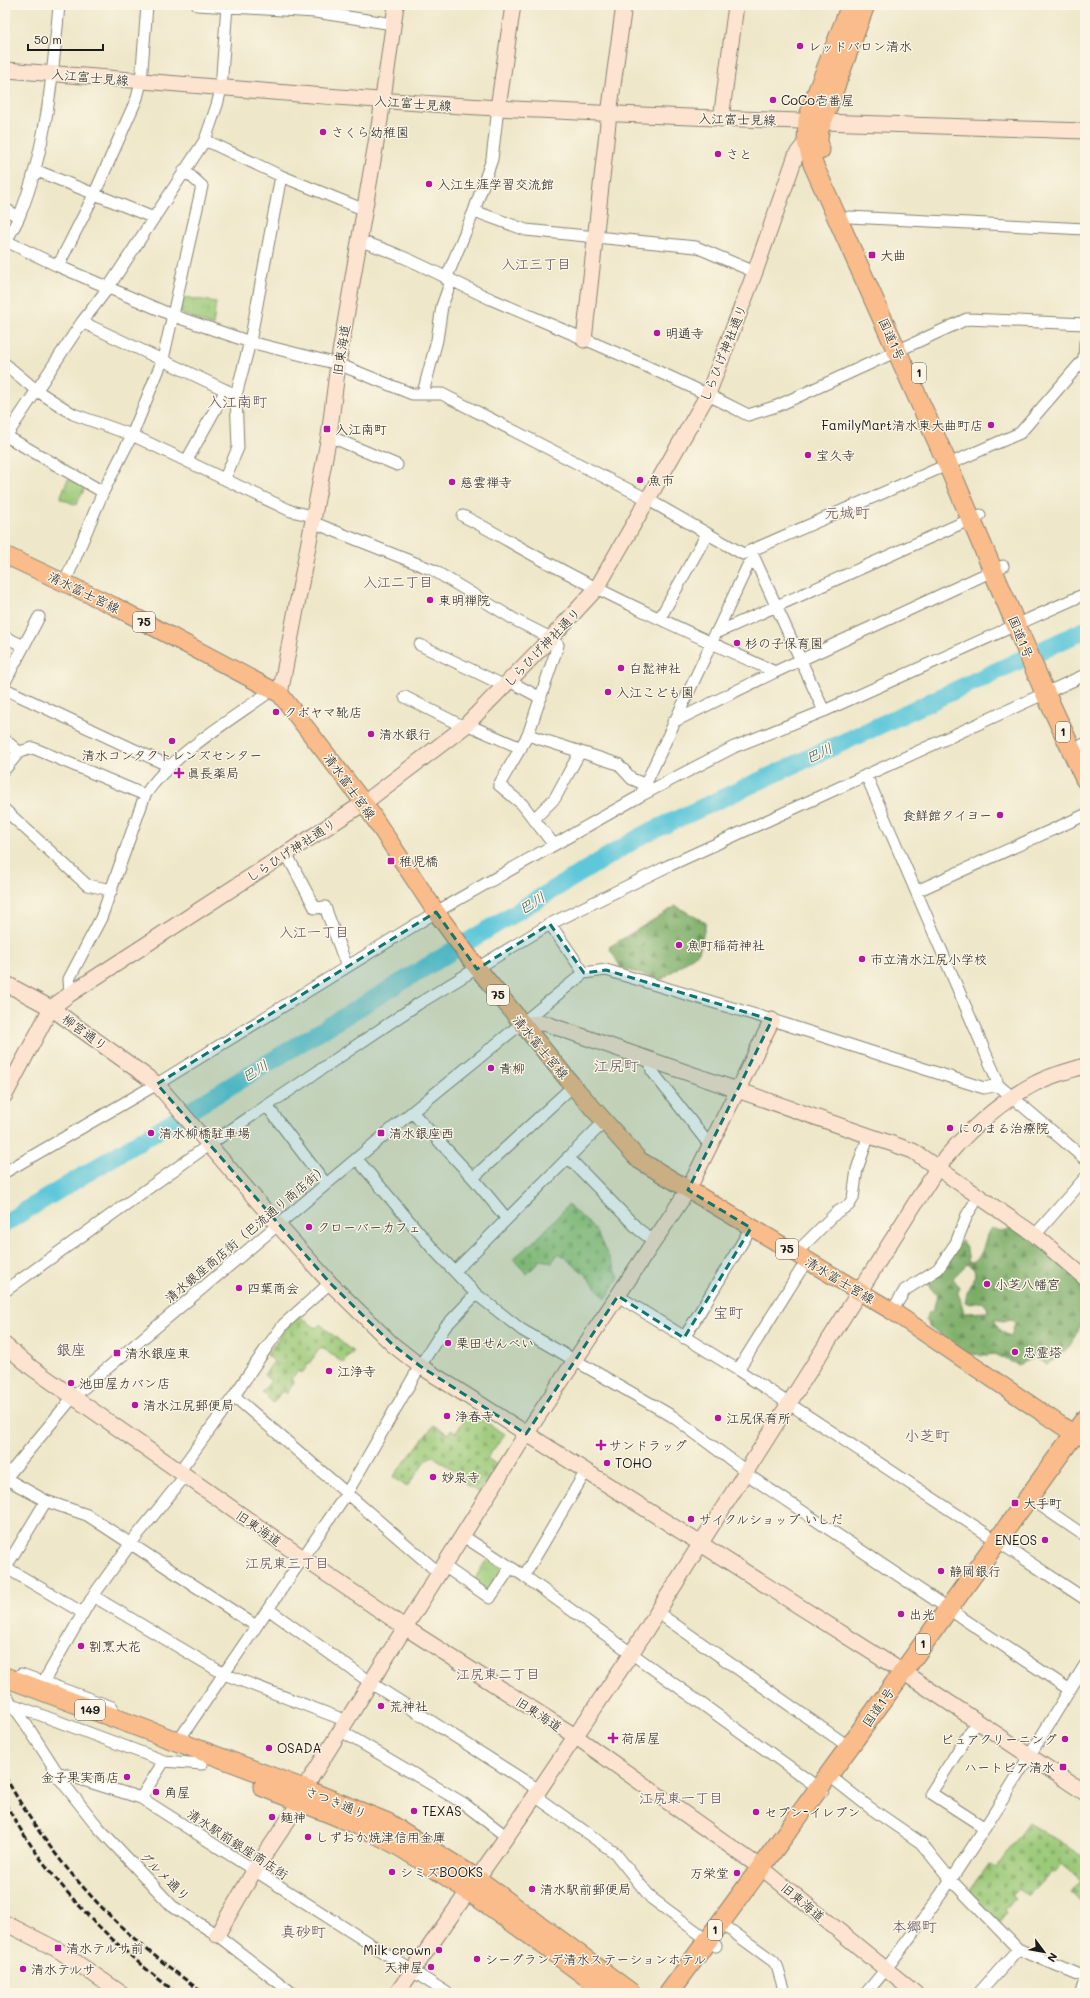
<svg xmlns="http://www.w3.org/2000/svg" width="1090" height="1998" font-family="Mali,'Klee One',sans-serif">
	<style>
		.forest { fill: url(#forest-firs); stroke: #4c6442; fill-rule: evenodd }
		.cemetery { fill: url(#cemetery-stones); stroke: #5c724a }
		.park { fill: url(#park-crowns); stroke: #5c724a }
		.lines { fill: none; stroke-linecap: round; stroke-linejoin: round }
		.river { stroke: #5ec7da; stroke-width: 18 }
		.street-casing { stroke: #858272; stroke-width: 13 }
		.secondary-casing { stroke: #858272; stroke-width: 17 }
		.primary-casing { stroke: #858272; stroke-width: 19 }
		.highway-casing { stroke: #858272; stroke-width: 21 }
		.street { stroke: #fff; stroke-width: 11 }
		.secondary { stroke: #fde4d0; stroke-width: 15 }
		.primary { stroke: #f9bc8a; stroke-width: 17 }
		.highway { stroke: #f9bc8a; stroke-width: 19 }
		.rail { stroke: #1c1c1c; stroke-width: 3; stroke-dasharray: 6 3; stroke-linecap: butt }
		.marked { fill: #0f766e; fill-opacity: 0.2; stroke: #0f766e; stroke-width: 3; stroke-dasharray: 8 5; stroke-linejoin: round }
		.poi-dot { fill: #b5179e; stroke: #fcf5e5; stroke-width: 1.5 }
		.labels { text-anchor: middle; stroke-width: 3; stroke-linejoin: round; paint-order: stroke }
		.shield { fill: #fcf5e5; stroke: #5f5d58; stroke-width: 1 }
		.shield-label { font-size: 12px; font-weight: bold; fill: #1c1c1c }
		.poi-label { font-size: 13px; fill: #1c1c1c; stroke: #fcf5e5; text-anchor: start }
		.street-label { font-size: 13px; fill: #1c1c1c; stroke: #fcf5e5 }
		.neighbourhood-label { font-size: 14px; fill: #584d5c; stroke: #fcf5e5 }
		.water-label { font-size: 14px; font-style: italic; fill: #33585e; stroke: #fcf5e5 }
		.quarter-label { font-size: 15px; fill: #584d5c; stroke: #fcf5e5 }
	</style>
	<defs>
		<pattern id="forest-firs" width="22" height="20" patternUnits="userSpaceOnUse"><rect width="22" height="20" fill="#7cad68"/><path d="M5 1l3.5 6h-7zM16 11l3.5 6h-7z" fill="#658c55"/></pattern>
		<pattern id="cemetery-stones" width="16" height="16" patternUnits="userSpaceOnUse"><rect width="16" height="16" fill="#9bc978"/><path d="M2 7V4a2 2 0 0 1 4 0v3zM10 15v-3a2 2 0 0 1 4 0v3z" fill="#85ac67"/></pattern>
		<pattern id="park-crowns" width="20" height="18" patternUnits="userSpaceOnUse"><rect width="20" height="18" fill="#9bc978"/><path d="M2 6a3 3 0 1 1 6 0M12 15a3 3 0 1 1 6 0" fill="none" stroke="#85ac67"/></pattern>
	</defs>
	<rect width="100%" height="100%" fill="#fcf5e5"/>
	<filter id="ink" filterUnits="userSpaceOnUse"><feTurbulence type="fractalNoise" baseFrequency=".025" numOctaves="2"/><feDisplacementMap in="SourceGraphic" scale="8" xChannelSelector="R" yChannelSelector="G"/><feConvolveMatrix kernelMatrix="1 2 1 2 8 2 1 2 1" color-interpolation-filters="sRGB"/></filter>
	<filter id="wash" filterUnits="userSpaceOnUse"><feTurbulence type="fractalNoise" baseFrequency=".012" numOctaves="4" result="noise"/><feDisplacementMap in="SourceGraphic" scale="16" xChannelSelector="R" yChannelSelector="G"/><feGaussianBlur stdDeviation="0.9" result="paint"/><feColorMatrix in="noise" values="0 0 0 0 0 0 0 0 0 0 0 0 0 0 0 0 0 1.4 0 .05"/><feComposite in="paint" operator="in"/></filter>
	<g filter="url(#wash)">
		<rect width="100%" height="100%" fill="#eee7c9"/>
		<!-- forest -->
		<path class="forest" d="M676,906l30,17 -7,29 -38,28 -40,-12 -12,-21z
			M991,1228l13,4 9,-4 72,49c0,37 -1,67 -38,87l-12,-6 -17,7 -23,-11 -8,1 -21,-1 -37,-28 -4,-6 3,-7 5,-3 4,-14 -12,-15 37,-40 5,9 2,13c17,-4 13,-24 22,-35zM967,1264l6,4 3,7 -8,14 -3,13 5,2 12,-2 5,5 1,5 -23,1c-4,-6 -3,-13 -7,-19l1,-7 -6,-9zM994,1319l9,2 8,-2 4,4 -4,13 -11,-5z"/>
		<!-- cemetery -->
		<path class="cemetery" d="M568,1205l26,23 25,49 -13,22 -21,-25 -26,-21 -7,9 -11,-2 -14,14 -14,-15 28,-24z
			M299,1316l17,12 4,-4 33,28 -10,11 -22,-16 -19,26 -3,-2 -8,8 3,4 -8,11 -4,-3 -9,12 -11,-11 9,-11 -7,-6 10,-14 -7,-6 18,-26z
			M469,1412l36,22 -18,24 10,7 -18,28 -15,-10v-5l-31,-22 -5,2 -21,29 -14,-10 41,-52 14,9 3,-4 5,3z
			M1029,1823l56,34v48l-13,-12 10,-12 -20,-17 -8,9 -2,-2 -24,25 -9,-7 -7,7 3,3 -10,11 2,3 -8,10 -30,-32 19,-27 8,4z"/>
		<!-- park -->
		<path class="park" d="M183,297l33,5 -3,24 -33,-13z
			M68,479l17,9 -9,17 -16,-7z
			M487,1559l18,11 -16,25 -17,-12z"/>
		<g class="lines">
			<!-- river -->
			<path class="river" d="M5,1223l638,-388 442,-205"/>
		</g>
	</g>
	<g filter="url(#ink)">
		<g class="lines">
			<!-- street casing -->
			<g class="street-casing">
				<path id="street" d="M197,5l118,7 78,12
					M205,140l76,36 84,34
					M35,170l119,48
					M5,209l14,8
					M474,211l18,-52 6,-51
					M849,217l236,12
					M6,241l52,25 116,50 76,26 88,22 74,30h30l205,105 96,55 277,-121 64,-74 1,-17
					M360,241c46,14 89,39 133,59 86,37 172,72 255,115l29,-9 190,-87 118,5
					M5,244c4,-9 10,-18 14,-27 27,-65 34,-143 40,-212
					M58,266l36,-71 43,-97 4,-16 6,-77
					M446,279l28,-68 52,19 170,17 59,25
					M82,322l154,73
					M5,364l31,26 37,24 59,21 159,76 22,5
					M423,393l14,-53 5,-34 9,-25
					M6,436l97,56
					M329,436l68,29
					M5,438l77,-116 26,-34 97,-148 12,-35 4,-16 6,-84
					M187,460l39,-70
					M225,478l13,-30 -2,-53 14,-53 31,-166
					M463,516c32,16 61,35 93,51 71,38 145,71 219,105l228,-106
					M312,522l121,48 84,51 34,17 7,7 -30,90 -29,50 23,19 32,41
					M752,553l72,158
					M65,582l38,-90 29,-57 31,-76 39,-173 -18,-16
					M660,618l47,-84
					M714,634l266,-119
					M5,637l19,9
					M420,645l85,41
					M509,681l32,17
					M5,682l34,-65
					M5,689l164,77
					M405,697l59,30
					M673,722l102,-50
					M466,724l55,24
					M528,735l90,29 14,15 12,5
					M5,740l14,12
					M1082,745l3,-1
					M5,769l14,-17 14,-4 112,47
					M866,775l129,300 3,10 87,74
					M640,796l108,-231 7,-5
					M5,810l82,75 25,5
					M535,818l20,-20 25,-46
					M286,853l29,55 10,-1 22,60
					M917,891l168,-76
					M550,924l34,49
					M70,994l-1,-15 32,-61 44,-123c27,-41 86,-75 127,-105
					M650,1060l2,11 59,76
					M267,1106l59,78
					M412,1112l61,66 34,41
					M568,1157l70,72 16,12
					M357,1159l76,90 43,45 46,36 150,86 74,55
					M5,1172l152,-88 279,-172 204,-116 94,-49 90,-36 261,-117
					M473,1178l100,-92
					M1035,1235l50,-57
					M797,1254l5,-7 35,-35 12,-7 4,-7 4,-29 12,-34
					M455,1271l149,-149
					M5,1291l205,-147 208,-140 132,-80 118,-58 417,-191
					M618,1296l120,74 347,229
					M892,1311l13,-21 33,-21 18,-26 11,-28 12,-19
					M684,1338l67,-110
					M738,1370l69,-110
					M234,1396l205,177
					M179,1472l55,-76 33,-49 17,-23 46,-41
					M745,1473l325,217
					M5,1478l41,23 41,14 169,111
					M5,1479l68,-82 339,-285 172,-139 22,-3 166,50 212,68 14,-3
					M1037,1503l48,33
					M463,1536l61,40 299,215
					M444,1566l46,32 20,-30
					M5,1567l78,46
					M6,1567l40,-66
					M524,1576l62,-105
					M93,1596l131,78 123,47
					M268,1609l103,74 168,107
					M657,1612l195,137
					M21,1674l91,33
					M44,1681l49,-85 38,-53 54,-67
					M5,1695l19,26 33,51 84,26 306,195
					M14,1705l150,56 38,3
					M977,1721l-46,72 54,35
					M341,1731l122,72 44,34
					M183,1734l164,-241 73,-127 25,-39 31,-33
					M57,1772l3,7 38,48 74,79 45,29 75,58
					M836,1781l33,26 52,36 30,37 67,69 67,28
					M535,1796l80,57 36,45 65,48
					M141,1798l23,-37
					M729,1929l44,32 4,5 8,27
					M866,1993c22,-25 41,-52 61,-79 57,-80 106,-165 158,-249
					M979,1993l39,-44
					M1081,1993l4,-13"/>
			</g>
			<!-- secondary casing -->
			<g class="secondary-casing">
				<path id="secondary" d="M5,70c164,12 329,29 493,38 196,11 391,16 587,23
					M498,108l15,-103
					M721,119l15,-114
					M584,340l25,-226 15,-109
					M280,694l49,-258 9,-72 42,-244 16,-115
					M5,983l46,25 106,76 121,141 52,58 62,61 28,22 483,306 182,121
					M521,1024l23,-1 369,128 122,84 50,43
					M5,1095l46,-87 19,-14 294,-191 100,-76 87,-89 46,-50 111,-194 47,-122 41,-117 11,-14h8
					M5,1345l27,23 271,190 103,70 169,108 193,137 147,120
					M5,1923l53,27 63,43
					M217,1935l37,-64 46,-69 4,-13 222,-355 162,-244 84,-170
					M397,1993l138,-197 96,-142 307,-487c24,-31 62,-66 98,-84 15,-8 32,-12 49,-17"/>
			</g>
			<!-- primary casing -->
			<g class="primary-casing">
				<path id="primary" d="M5,555l109,51 166,88 84,109 72,109 39,53 98,121 66,74 253,151 182,123 11,4"/>
			</g>
			<!-- highway casing -->
			<g class="highway-casing">
				<path id="highway" d="M851,5l-38,98 -5,17 -1,21 6,23 135,301 94,221 43,93
					M820,150l-2,-9 1,-11 46,-125
					M5,1677l299,112 84,34 89,56 154,114
					M263,1787c45,18 92,34 134,58 74,44 142,97 212,148
					M669,1993l180,-246 236,-328"/>
			</g>
			<!-- street -->
			<use href="#street" class="street"/>
			<!-- secondary -->
			<use href="#secondary" class="secondary"/>
			<!-- primary -->
			<use href="#primary" class="primary"/>
			<!-- highway -->
			<use href="#highway" class="highway"/>
			<!-- rail -->
			<path class="rail" d="M5,1776c34,63 80,119 133,166 21,18 43,34 65,51
				M5,1803c41,75 103,139 172,190"/>
		</g>
	</g>
	<!-- marked area -->
	<path class="marked" d="M436,912l41,57 73,-45 34,49 22,-3 166,50 -84,170 63,38 -67,110 -66,-42 -92,138 -106,-68 -28,-22 -62,-61 -173,-199z"/>
	<!-- markers -->
	<g class="poi-dot">
		<circle cx="800" cy="46" r="4"/>
		<circle cx="773" cy="100" r="4"/>
		<circle cx="323" cy="132" r="4"/>
		<circle cx="718" cy="154" r="4"/>
		<circle cx="429" cy="184" r="4"/>
		<rect x="868" y="251" width="8" height="8" rx="2"/>
		<circle cx="657" cy="333" r="4"/>
		<circle cx="991" cy="425" r="4"/>
		<rect x="323" y="425" width="8" height="8" rx="2"/>
		<circle cx="808" cy="455" r="4"/>
		<circle cx="640" cy="480" r="4"/>
		<circle cx="452" cy="482" r="4"/>
		<circle cx="430" cy="600" r="4"/>
		<circle cx="737" cy="643" r="4"/>
		<circle cx="621" cy="668" r="4"/>
		<circle cx="608" cy="692" r="4"/>
		<circle cx="276" cy="712" r="4"/>
		<circle cx="371" cy="734" r="4"/>
		<circle cx="172" cy="741" r="4"/>
		<path d="M177 767h4v4h4v4h-4v4h-4v-4h-4v-4h4z"/>
		<circle cx="1000" cy="815" r="4"/>
		<rect x="387" y="857" width="8" height="8" rx="2"/>
		<circle cx="679" cy="945" r="4"/>
		<circle cx="862" cy="959" r="4"/>
		<circle cx="491" cy="1068" r="4"/>
		<circle cx="950" cy="1128" r="4"/>
		<circle cx="151" cy="1133" r="4"/>
		<rect x="377" y="1129" width="8" height="8" rx="2"/>
		<circle cx="309" cy="1227" r="4"/>
		<circle cx="987" cy="1284" r="4"/>
		<circle cx="239" cy="1288" r="4"/>
		<circle cx="448" cy="1343" r="4"/>
		<circle cx="1015" cy="1352" r="4"/>
		<rect x="113" y="1349" width="8" height="8" rx="2"/>
		<circle cx="329" cy="1371" r="4"/>
		<circle cx="71" cy="1383" r="4"/>
		<circle cx="135" cy="1405" r="4"/>
		<circle cx="447" cy="1416" r="4"/>
		<circle cx="718" cy="1418" r="4"/>
		<path d="M599 1439h4v4h4v4h-4v4h-4v-4h-4v-4h4z"/>
		<circle cx="607" cy="1463" r="4"/>
		<circle cx="433" cy="1477" r="4"/>
		<rect x="1011" y="1499" width="8" height="8" rx="2"/>
		<circle cx="691" cy="1519" r="4"/>
		<circle cx="1045" cy="1540" r="4"/>
		<circle cx="941" cy="1571" r="4"/>
		<circle cx="901" cy="1614" r="4"/>
		<circle cx="81" cy="1646" r="4"/>
		<circle cx="381" cy="1706" r="4"/>
		<path d="M611 1732h4v4h4v4h-4v4h-4v-4h-4v-4h4z"/>
		<circle cx="1065" cy="1739" r="4"/>
		<circle cx="269" cy="1748" r="4"/>
		<rect x="1059" y="1763" width="8" height="8" rx="2"/>
		<circle cx="127" cy="1777" r="4"/>
		<circle cx="156" cy="1792" r="4"/>
		<circle cx="414" cy="1811" r="4"/>
		<circle cx="756" cy="1812" r="4"/>
		<circle cx="272" cy="1817" r="4"/>
		<circle cx="308" cy="1837" r="4"/>
		<circle cx="392" cy="1872" r="4"/>
		<circle cx="737" cy="1873" r="4"/>
		<circle cx="532" cy="1889" r="4"/>
		<rect x="54" y="1944" width="8" height="8" rx="2"/>
		<circle cx="439" cy="1950" r="4"/>
		<circle cx="477" cy="1959" r="4"/>
		<circle cx="431" cy="1967" r="4"/>
		<circle cx="23" cy="1969" r="4"/>
	</g>
	<g class="labels">
		<!-- shield labels -->
		<g class="shield">
			<rect x="912" y="363" width="14" height="20" rx="3"/>
			<rect x="133" y="612" width="22" height="20" rx="3"/>
			<rect x="1056" y="722" width="14" height="20" rx="3"/>
			<rect x="487" y="985" width="22" height="20" rx="3"/>
			<rect x="776" y="1239" width="22" height="20" rx="3"/>
			<rect x="916" y="1634" width="14" height="20" rx="3"/>
			<rect x="75" y="1700" width="30" height="20" rx="3"/>
			<rect x="708" y="1920" width="14" height="20" rx="3"/>
		</g>
		<g class="shield-label">
			<text x="919" y="377">1</text>
			<text x="144" y="626">75</text>
			<text x="1063" y="736">1</text>
			<text x="498" y="999">75</text>
			<text x="787" y="1253">75</text>
			<text x="923" y="1648">1</text>
			<text x="90" y="1714">149</text>
			<text x="715" y="1934">1</text>
		</g>
		<!-- poi labels -->
		<g class="poi-label">
			<text x="808" y="51">レッドバロン清水</text>
			<text x="781" y="105">CoCo壱番屋</text>
			<text x="331" y="137">さくら幼稚園</text>
			<text x="726" y="159">さと</text>
			<text x="437" y="189">入江生涯学習交流館</text>
			<text x="880" y="260">大曲</text>
			<text x="665" y="338">明通寺</text>
			<text x="983" y="430" text-anchor="end">FamilyMart清水東大曲町店</text>
			<text x="335" y="434">入江南町</text>
			<text x="816" y="460">宝久寺</text>
			<text x="648" y="485">魚市</text>
			<text x="460" y="487">慈雲禅寺</text>
			<text x="438" y="605">東明禅院</text>
			<text x="745" y="648">杉の子保育園</text>
			<text x="629" y="673">白髭神社</text>
			<text x="616" y="697">入江こども園</text>
			<text x="284" y="717">クボヤマ靴店</text>
			<text x="379" y="739">清水銀行</text>
			<text x="172" y="760" text-anchor="middle">清水コンタクトレンズセンター</text>
			<text x="187" y="778">眞長薬局</text>
			<text x="992" y="820" text-anchor="end">食鮮館タイヨー</text>
			<text x="399" y="866">稚児橋</text>
			<text x="687" y="950">魚町稲荷神社</text>
			<text x="870" y="964">市立清水江尻小学校</text>
			<text x="499" y="1073">青柳</text>
			<text x="958" y="1133">にのまる治療院</text>
			<text x="159" y="1138">清水柳橋駐車場</text>
			<text x="389" y="1138">清水銀座西</text>
			<text x="317" y="1232">クローバーカフェ</text>
			<text x="995" y="1289">小芝八幡宮</text>
			<text x="247" y="1293">四葉商会</text>
			<text x="456" y="1348">栗田せんべい</text>
			<text x="1023" y="1357">忠霊塔</text>
			<text x="125" y="1358">清水銀座東</text>
			<text x="337" y="1376">江浄寺</text>
			<text x="79" y="1388">池田屋カバン店</text>
			<text x="143" y="1410">清水江尻郵便局</text>
			<text x="455" y="1421">浄春寺</text>
			<text x="726" y="1423">江尻保育所</text>
			<text x="609" y="1450">サンドラッグ</text>
			<text x="615" y="1468">TOHO</text>
			<text x="441" y="1482">妙泉寺</text>
			<text x="1023" y="1508">大手町</text>
			<text x="699" y="1524">サイクルショップ いしだ</text>
			<text x="1037" y="1545" text-anchor="end">ENEOS</text>
			<text x="949" y="1576">静岡銀行</text>
			<text x="909" y="1619">出光</text>
			<text x="89" y="1651">割烹大花</text>
			<text x="389" y="1711">荒神社</text>
			<text x="621" y="1743">荷居屋</text>
			<text x="1057" y="1744" text-anchor="end">ピュアクリーニング</text>
			<text x="277" y="1753">OSADA</text>
			<text x="1055" y="1772" text-anchor="end">ハートピア清水</text>
			<text x="119" y="1782" text-anchor="end">金子果実商店</text>
			<text x="164" y="1797">角屋</text>
			<text x="422" y="1816">TEXAS</text>
			<text x="764" y="1817">セブン-イレブン</text>
			<text x="280" y="1822">麺神</text>
			<text x="316" y="1842">しずおか焼津信用金庫</text>
			<text x="400" y="1877">シミズBOOKS</text>
			<text x="729" y="1878" text-anchor="end">万栄堂</text>
			<text x="540" y="1894">清水駅前郵便局</text>
			<text x="66" y="1953">清水テルサ前</text>
			<text x="431" y="1955" text-anchor="end">Milk crown</text>
			<text x="485" y="1964">シーグランデ清水ステーションホテル</text>
			<text x="423" y="1972" text-anchor="end">天神屋</text>
			<text x="31" y="1974">清水テルサ</text>
		</g>
		<!-- street labels -->
		<g class="street-label">
			<text transform="translate(90 77) rotate(5)" y="5">入江富士見線</text>
			<text transform="translate(413 103) rotate(4)" y="5">入江富士見線</text>
			<text transform="translate(737 119) rotate(1)" y="5">入江富士見線</text>
			<text transform="translate(892 339) rotate(66)" y="5">国道1号</text>
			<text transform="translate(341 350) rotate(-81)" y="5">旧東海道</text>
			<text transform="translate(723 353) rotate(-68)" y="5">しらひげ神社通り</text>
			<text transform="translate(84 592) rotate(26)" y="5">清水富士宮線</text>
			<text transform="translate(1021 637) rotate(67)" y="5">国道1号</text>
			<text transform="translate(542 647) rotate(-46)" y="5">しらひげ神社通り</text>
			<text transform="translate(350 786) rotate(54)" y="5">清水富士宮線</text>
			<text transform="translate(291 850) rotate(-33)" y="5">しらひげ神社通り</text>
			<text transform="translate(85 1032) rotate(36)" y="5">柳宮通り</text>
			<text transform="translate(541 1047) rotate(50)" y="5">清水富士宮線</text>
			<text transform="translate(246 1233) rotate(-40)" y="5">清水銀座商店街（巴流通り商店街）</text>
			<text transform="translate(840 1280) rotate(31)" y="5">清水富士宮線</text>
			<text transform="translate(259 1528) rotate(35)" y="5">旧東海道</text>
			<text transform="translate(878 1707) rotate(-55)" y="5">国道1号</text>
			<text transform="translate(539 1714) rotate(33)" y="5">旧東海道</text>
			<text transform="translate(336 1802) rotate(22)" y="5">さつき通り</text>
			<text transform="translate(238 1844) rotate(33)" y="5">清水駅前銀座商店街</text>
			<text transform="translate(165 1876) rotate(45)" y="5">グルメ通り</text>
			<text transform="translate(803 1902) rotate(40)" y="5">旧東海道</text>
		</g>
		<!-- neighbourhood labels -->
		<g class="neighbourhood-label">
			<text x="536" y="269">入江三丁目</text>
			<text x="398" y="587">入江二丁目</text>
			<text x="314" y="937">入江一丁目</text>
			<text x="287" y="1568">江尻東三丁目</text>
			<text x="498" y="1679">江尻東二丁目</text>
			<text x="681" y="1803">江尻東一丁目</text>
		</g>
		<!-- water labels -->
		<g class="water-label">
			<text transform="translate(819 753) rotate(-25)" y="5">巴川</text>
			<text transform="translate(532 903) rotate(-31)" y="5">巴川</text>
			<text transform="translate(255 1071) rotate(-31)" y="5">巴川</text>
		</g>
		<!-- quarter labels -->
		<g class="quarter-label">
			<text x="237" y="407">入江南町</text>
			<text x="847" y="518">元城町</text>
			<text x="616" y="1071">江尻町</text>
			<text x="728" y="1318">宝町</text>
			<text x="71" y="1355">銀座</text>
			<text x="927" y="1441">小芝町</text>
			<text x="914" y="1932">本郷町</text>
			<text x="303" y="1937">真砂町</text>
		</g>
	</g>
	<!-- margin -->
	<rect width="1090" height="1998" fill="none" stroke="#fcf5e5" stroke-width="20"/>
	<!-- north arrow -->
	<g transform="translate(1044 1952) rotate(122)" stroke="#fcf5e5" stroke-width="3" paint-order="stroke">
	<path d="M0-3L7 15L0 10L-7 15Z" fill="#1c1c1c"/>
	<text y="-6" font-size="11" font-weight="bold" text-anchor="middle" fill="#1c1c1c">N</text>
	</g>
	<!-- scale -->
	<path d="M28 44v6h75v-6" fill="none" stroke="#1c1c1c" stroke-width="2"/>
	<text x="34" y="44" font-size="12" fill="#1c1c1c" stroke="#fcf5e5" stroke-width="3" paint-order="stroke">50 m</text>
</svg>
